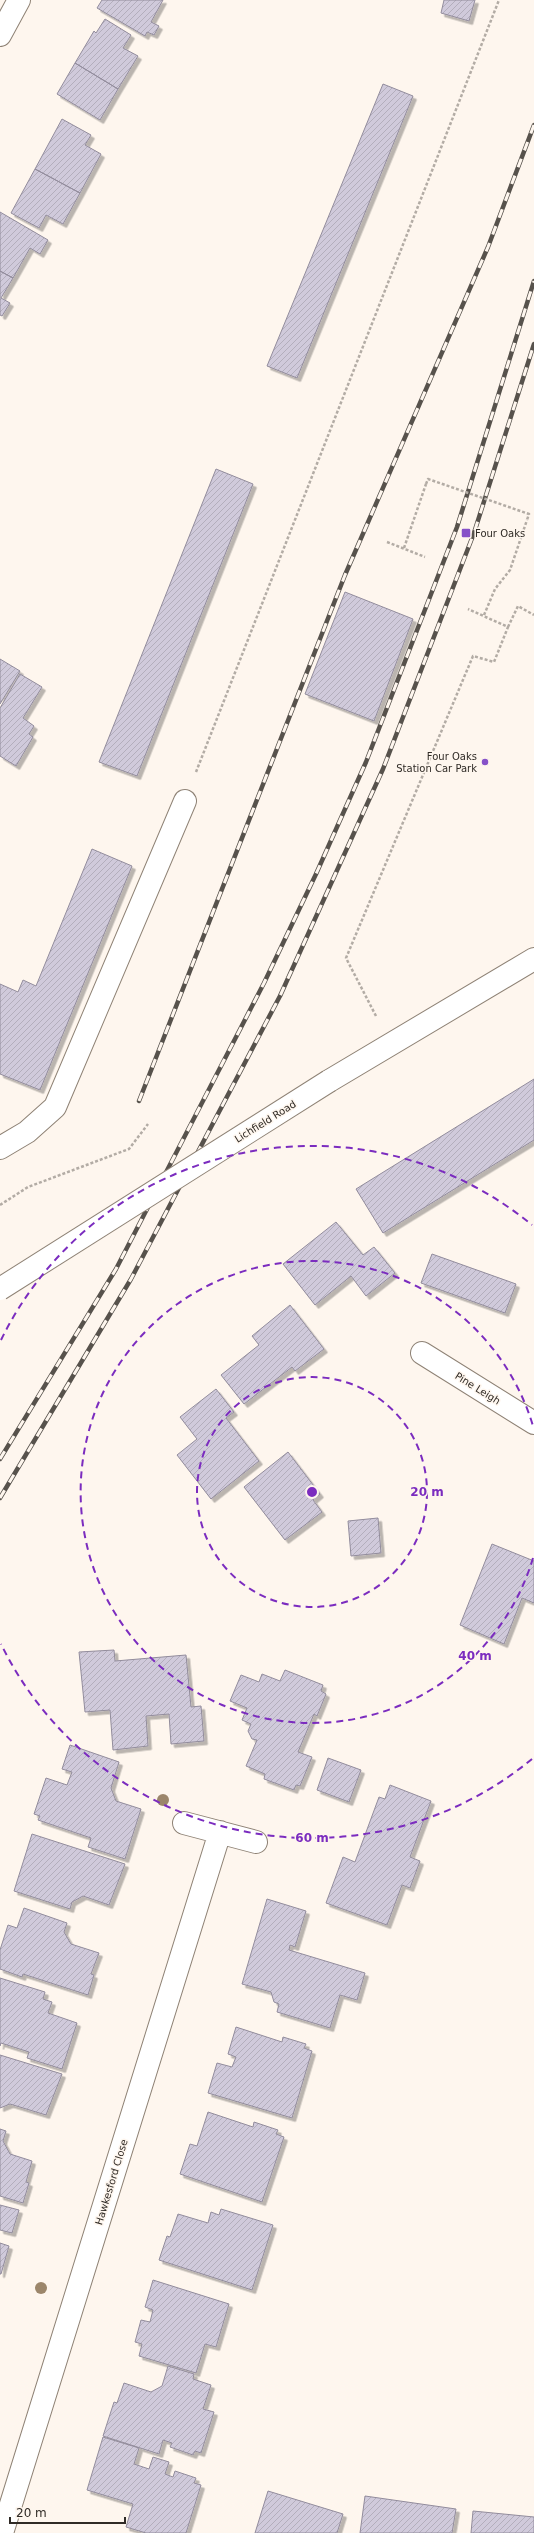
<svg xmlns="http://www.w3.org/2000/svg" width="534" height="2533" font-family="'DejaVu Sans',sans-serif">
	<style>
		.building { fill: url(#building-hatch); stroke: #928c9c; filter: url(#shadow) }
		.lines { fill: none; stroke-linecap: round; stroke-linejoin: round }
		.street-casing { stroke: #8e8275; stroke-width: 24 }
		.primary-casing { stroke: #8e8275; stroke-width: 24 }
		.path { stroke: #b3aca5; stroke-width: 2.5; stroke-dasharray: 3 2; stroke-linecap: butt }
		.street { stroke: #fff; stroke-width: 22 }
		.primary { stroke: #fff; stroke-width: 22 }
		.rail-casing { stroke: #57524c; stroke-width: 4.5 }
		.rail { stroke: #fef6ee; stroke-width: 3; stroke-dasharray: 9; stroke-linecap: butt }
		.primary-bridge-casing { stroke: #8e8275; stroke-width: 24; stroke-linecap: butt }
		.path-bridge { stroke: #b3aca5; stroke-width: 2.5; stroke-dasharray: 3 2; stroke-linecap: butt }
		.primary-bridge { stroke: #fff; stroke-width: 22 }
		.tree { fill: #9c866b }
		.ring { fill: none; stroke: #7b2cbf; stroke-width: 2; stroke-dasharray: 7 5 }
		.poi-dot { fill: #8651c8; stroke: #fef6ee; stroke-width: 1.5 }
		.labels { text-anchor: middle; stroke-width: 3; stroke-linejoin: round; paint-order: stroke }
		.poi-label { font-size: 10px; fill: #2f2a25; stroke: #fef6ee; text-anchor: start }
		.street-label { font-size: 10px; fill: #2f2a25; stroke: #fef6ee }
		.centre { fill: #7b2cbf; stroke: #fef6ee; stroke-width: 2 }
		.ring-label { font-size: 12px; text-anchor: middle; font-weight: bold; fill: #7b2cbf; stroke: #fef6ee; stroke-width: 3; stroke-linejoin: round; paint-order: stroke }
	</style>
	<defs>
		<pattern id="building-hatch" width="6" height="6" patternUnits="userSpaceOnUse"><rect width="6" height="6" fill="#d0cadb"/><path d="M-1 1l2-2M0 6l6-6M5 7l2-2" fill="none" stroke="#b3aebc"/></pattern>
		<filter id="shadow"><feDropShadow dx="3.5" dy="3.5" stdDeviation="0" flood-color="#0004"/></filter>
	</defs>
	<rect width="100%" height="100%" fill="#fef6ee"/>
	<!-- building -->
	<path class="building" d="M102,0h61l-12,22 8,4 -5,9 -7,-3 -2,4 -48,-28z
		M444,0h31l-6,21 -28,-8z
		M105,19l26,16 -8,13 15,8 -20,33 -43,-26 19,-32 2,2z
		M75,63l43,26 -18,31 -43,-26z
		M383,84l30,12 -116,282 -30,-12z
		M62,119l29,16 -6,10 16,9 -21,39 -45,-24z
		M35,169l45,24 -17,31 -17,-9 -7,13 -28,-15z
		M0,212l48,28 -8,14 -10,-6 -17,30 -13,-7z
		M0,271l13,7 -12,20 9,5 -8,13 -2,-1z
		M216,469l37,15 -116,292 -38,-14z
		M345,592l68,27 -39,102 -69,-27z
		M0,659l20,12 -20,33z
		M20,674l22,13 -19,31 11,8 -5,8 4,3 -17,29 -16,-10v-48z
		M92,849l40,17 -92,224 -40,-16v-90l18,8 5,-12 13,6z
		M534,1079v61l-151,93 -27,-44z
		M336,1222l27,33 11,-8 21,26 -29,23 -15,-20 -36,29 -32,-41z
		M432,1254l84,30 -11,29 -84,-30z
		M290,1305l34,44 -29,22 -3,-4 -48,37 -23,-29 38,-30 -7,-9z
		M216,1389l18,23 -8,6 33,43 -48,38 -34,-44 20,-16 -17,-22z
		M288,1452l32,42 -7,6 9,12 -37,28 -41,-53z
		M378,1518l3,35 -30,3 -3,-35z
		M492,1544l42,17v42l-12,-5 -18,46 -44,-19z
		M114,1650l1,11 71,-6 5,52 10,-1 3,35 -33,3 -2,-30 -23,2 2,30 -35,4 -3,-40 -25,2 -6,-60z
		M285,1670l38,15 -2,6 5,3 -9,22 -3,-2 -16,38 14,5 -12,29 -4,-1 -2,5 -30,-11 1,-5 -19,-8 11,-26 -5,-1 -4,-8 3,-7 -9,-4 5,-12 -17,-7 11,-26 18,7 3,-8 18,7z
		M70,1745l49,17 -8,26 5,13 25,8 -16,50 -37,-12 3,-9 -53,-18 2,-4 -6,-2 12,-36 21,7 5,-13 -10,-3z
		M328,1758l33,12 -12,32 -32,-12z
		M390,1785l41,16 -21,56 10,4 -10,27 -8,-3 -15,40 -61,-22 17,-46 12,5 24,-65 6,2z
		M32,1834l93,30 -16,41 -26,-9 -11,6 -2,7 -56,-18z
		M267,1899l39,12 -11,36 -5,-2 -1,5 76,23 -8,27 -17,-5 -10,33 -53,-16 2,-8 -5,-2 -3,-10 -29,-8z
		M24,1908l43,15 -3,9 7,12 28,9 -8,21 3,1 -6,20 -65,-21 -1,3 -22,-8v-19l8,-25 9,3z
		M0,1978l45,14 -2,7 9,3 -4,11 29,10 -15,46 -35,-11 2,-6 -28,-9 -1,3z
		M236,2027l46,15 1,-5 23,7 -2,4 8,3 -20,67 -84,-25 9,-30 15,4 4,-10 -8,-3z
		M0,2055l62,19 -16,41 -36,-11 -10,4z
		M208,2112l45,15 1,-5 24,8 -2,4 8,3 -22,65 -82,-28 10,-30 7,2z
		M0,2129l6,2 -3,10 7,13 22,7 -6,21 3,1 -6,20 -23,-7z
		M0,2205l19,5 -7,23 -12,-3z
		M221,2209l52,16 -21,65 -93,-30 8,-24 3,1 8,-23 30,9 3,-11 8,3z
		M0,2243l9,3 -8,28h-1z
		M153,2280l76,24 -13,43 -11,-3 -9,29 -57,-17 3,-12 -7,-2 6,-22 9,2 3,-12 -8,-3z
		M168,2366l26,8 -1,5 18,6 -8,24 11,3 -13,41 -6,-2 -2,4 -23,-8 2,-4 -9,-3 -4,14 -56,-18 11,-34 3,1 7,-20 27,9 11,-6z
		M103,2437l36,11 -5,16 15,5 4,-12 16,5 -4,12 8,3 2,-6 21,7 -2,5 7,2 -15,48h-40l-20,-6 7,-23 -46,-14z
		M268,2491l75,23 -6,19h-82z
		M365,2496l91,13 -4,24h-92z
		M473,2511l61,6v16h-63z"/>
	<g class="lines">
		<!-- street casing -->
		<g class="street-casing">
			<path id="street" d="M0,35l19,-35
				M0,1148l27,-16 28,-25 130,-306
				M422,1353l112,70
				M184,1823l72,19
				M2,2533l218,-701"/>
		</g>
		<!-- primary casing -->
		<g class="primary-casing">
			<path id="primary" d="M329,1081l205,-122"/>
		</g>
		<!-- path -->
		<path class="path" d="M387,542l38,15
			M404,548l22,-64
			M484,615l11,-26 15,-19 17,-50
			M508,627l10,-21 16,9
			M196,772l303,-772
			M376,1016l-30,-58 127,-302 21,6 14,-35 -40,-18
			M0,1205l28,-18 101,-38 19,-25"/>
		<!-- street -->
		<use href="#street" class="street"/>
		<!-- primary -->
		<use href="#primary" class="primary"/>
		<!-- rail casing -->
		<g class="rail-casing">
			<path id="rail" d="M139,1101l206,-526 143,-328 46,-122
				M0,1459l116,-190 148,-286 52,-109 50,-112 91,-235 77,-246
				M0,1498l131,-219 149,-283 103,-227 91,-236 60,-189"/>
		</g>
		<!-- rail -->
		<use href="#rail" class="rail"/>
		<!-- primary-bridge casing -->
		<g class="primary-bridge-casing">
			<path id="primary-bridge" d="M0,1289l329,-208"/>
		</g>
		<!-- path-bridge -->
		<path class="path-bridge" d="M426,484l2,-5 101,35 -2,6"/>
		<!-- primary-bridge -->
		<use href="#primary-bridge" class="primary-bridge"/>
	</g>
	<!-- trees -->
	<g class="tree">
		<circle cx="163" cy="1800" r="6"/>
		<circle cx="41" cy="2288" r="6"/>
	</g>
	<!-- distance rings -->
	<g class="ring">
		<circle cx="312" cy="1492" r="115"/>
		<path d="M533 1558A231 231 0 1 1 533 1426"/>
		<path d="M532 1759A346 346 0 0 1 1 1644M1 1340A346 346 0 0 1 532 1225"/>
	</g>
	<!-- markers -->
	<g class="poi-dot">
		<rect x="461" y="528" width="10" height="10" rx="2"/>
		<circle cx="485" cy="762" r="4"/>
	</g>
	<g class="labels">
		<!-- poi labels -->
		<g class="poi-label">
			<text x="475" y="537">Four Oaks</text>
			<text x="477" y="760" text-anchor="end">Four Oaks<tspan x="477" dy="12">Station Car Park</tspan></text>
		</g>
		<!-- street labels -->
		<g class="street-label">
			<text transform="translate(265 1121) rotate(-32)" y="4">Lichfield Road</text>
			<text transform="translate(478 1388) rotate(32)" y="4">Pine Leigh</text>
			<text transform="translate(111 2182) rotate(-73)" y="4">Hawkesford Close</text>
		</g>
	</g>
	<circle cx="312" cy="1492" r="6" class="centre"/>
	<g class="ring-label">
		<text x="427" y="1496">20 m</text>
		<text x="475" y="1660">40 m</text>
		<text x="312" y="1842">60 m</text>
	</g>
	<!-- scale -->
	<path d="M10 2517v6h115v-6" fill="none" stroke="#2f2a25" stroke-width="2"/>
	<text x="16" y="2517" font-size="12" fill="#2f2a25" stroke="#fef6ee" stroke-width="3" paint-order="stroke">20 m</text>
</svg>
